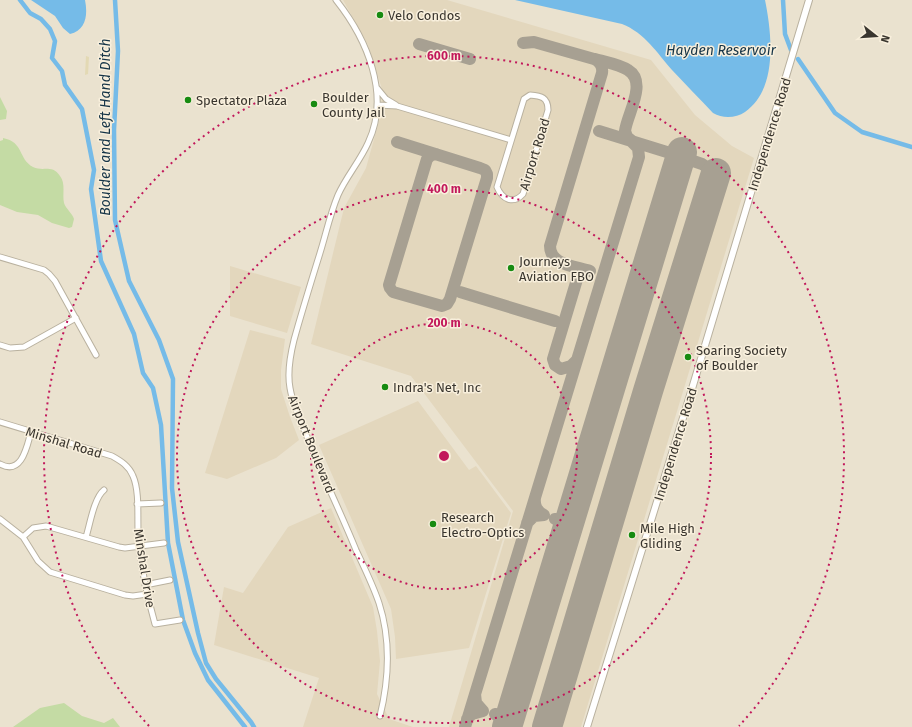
<svg xmlns="http://www.w3.org/2000/svg" width="912" height="727" font-family="'Fira Sans',sans-serif">
	<style>
		.built { fill: #e3d7bd }
		.green { fill: #c4dba4 }
		.sand { fill: #e3d9b4 }
		.water { fill: #75bbe8 }
		.lines { fill: none; stroke-linecap: round; stroke-linejoin: round }
		.canal { stroke: #75bbe8; stroke-width: 4.5 }
		.taxiway { stroke: #a7a092; stroke-width: 12 }
		.runway { stroke: #a7a092; stroke-width: 30 }
		.minor-casing { stroke: #b9b19f; stroke-width: 7 }
		.tertiary-casing { stroke: #b9b19f; stroke-width: 8 }
		.minor { stroke: #fff; stroke-width: 5 }
		.tertiary { stroke: #fff; stroke-width: 6 }
		.ring { fill: none; stroke: #c2185b; stroke-width: 2; stroke-dasharray: 2 4 }
		.poi-dot { fill: #178b11; stroke: #f8efdc; stroke-width: 1.5 }
		.labels { text-anchor: middle; stroke-width: 3; stroke-linejoin: round; paint-order: stroke }
		.poi-label { font-size: 13px; fill: #39352e; stroke: #f8efdc; text-anchor: start }
		.street-label { font-size: 13px; fill: #39352e; stroke: #f8efdc }
		.water-label { font-size: 14px; font-style: italic; fill: #153447; stroke: #f8efdc }
		.centre { fill: #c2185b; stroke: #f8efdc; stroke-width: 2 }
		.ring-label { font-size: 12px; text-anchor: middle; font-weight: bold; fill: #c2185b; stroke: #f8efdc; stroke-width: 3; stroke-linejoin: round; paint-order: stroke }
	</style>
	<rect width="100%" height="100%" fill="#eae2cf"/>
	<!-- built -->
	<path class="built" d="M343,0h104l204,60 44,55 37,31 22,12 -173,569h-132l64,-216 -102,-135 -100,-32 33,-136 22,-40 15,-54 1,-25 -14,-44z
		M230,266l71,21 -14,46 -57,-17z
		M250,330l35,9 -4,31v19l9,28 9,23 -23,18 -49,21 -22,-6z
		M418,401l51,69 7,-4 35,47 -42,135 -73,11 -1,-22 -4,-28 -72,-164z
		M331,508l42,99 4,24 3,30 -3,33 12,25 24,8h-110l16,-49 -105,-33 10,-58 19,6 45,-66z"/>
	<!-- green -->
	<path class="green" d="M0,97l7,14 -1,8 -6,1z
		M3,138c21,4 15,21 30,29 10,5 19,-3 27,9 6,8 2,18 4,27 2,6 8,10 10,16l-2,8 -3,1 -17,-5 -14,-8 -21,-3 -17,-7v-64l3,-1z
		M64,703l18,13 22,7 9,-5 7,9h-107l27,-19z"/>
	<!-- sand -->
	<path class="sand" d="M86,56l3,1 -1,17 -3,1z"/>
	<!-- water -->
	<path class="water" d="M31,0h54c3,15 1,30 -15,34l-7,-6 -8,-12z
		M515,0h250c7,34 13,89 -20,112 -9,6 -22,7 -32,1 -13,-14 -27,-28 -41,-43 -15,-17 -27,-37 -50,-46z"/>
	<g class="lines">
		<!-- canal -->
		<path class="canal" d="M20,0l10,13 11,6 9,10 5,12 -3,17 10,13 3,14 17,24 12,61 -3,19 10,72 33,73 9,39 10,15 8,37 7,118 15,77 12,33 13,27 37,47
			M115,0l3,51 -4,79 1,90 14,61 30,59 14,39 -1,109 6,54 20,91 8,30 10,16 35,43 3,5
			M783,0l2,34 6,16
			M798,59l37,54 27,19 50,15"/>
		<!-- taxiway -->
		<path class="taxiway" d="M523,43l11,-1 60,17c6,3 9,7 8,14l-52,173c0,19 25,20 40,25
			M419,44l51,15
			M595,59c10,3 24,5 33,11 20,12 -1,44 -3,61l2,6 5,4
			M599,131l71,22 6,10v9
			M397,142l83,26 5,2 2,4v4l-37,121 -3,5 -5,2 -49,-14 -3,-4 -1,-3 38,-126 4,-4 5,-1
			M670,153l32,11 14,9
			M460,292l95,29
			M576,361l-5,5 -10,3 -6,-4 -2,-6 25,-83
			M527,523l7,-7 10,-1c-7,-4 -10,-9 -9,-17
			M565,537c0,-9 -2,-14 -10,-18 9,1 14,-3 19,-11
			M467,719l5,-5 11,-3 -7,-8 -1,-9
			M465,727l174,-570 -1,-9 -7,-7
			M505,727l-3,-8 -7,-5c10,1 15,-3 19,-10"/>
		<!-- runway -->
		<path class="runway" d="M507,727l175,-575
			M547,727l101,-336 68,-218"/>
		<!-- minor casing -->
		<g class="minor-casing">
			<path id="minor" d="M336,0c31,39 55,95 32,143 -8,18 -22,34 -30,52 -8,19 -12,39 -18,58 -9,29 -18,58 -26,87 -4,16 -7,32 -4,48 3,18 11,35 18,51 15,38 33,74 48,111 8,17 17,35 23,53 12,37 10,76 1,113
				M377,88l9,11 10,6
				M530,95c11,1 18,2 18,15l-25,84c-10,11 -21,5 -26,-7l27,-88z
				M378,105l19,1 114,34
				M0,257l44,13 5,4 6,7 41,74
				M0,345l10,3 14,-1 52,-29
				M0,422l112,34c9,5 17,10 21,20 8,18 3,50 6,70 3,27 9,53 16,78l25,-4
				M0,464c22,12 27,-18 31,-32
				M137,504l24,-1
				M0,519l23,18 15,24 12,11 75,23 8,1 14,-2
				M23,537l10,-9 13,-2 73,21 6,1 39,-5
				M86,537c4,-13 8,-39 18,-47
				M145,585l25,-5"/>
		</g>
		<!-- tertiary casing -->
		<g class="tertiary-casing">
			<path id="tertiary" d="M587,727l104,-335 118,-392"/>
		</g>
		<!-- minor -->
		<use href="#minor" class="minor"/>
		<!-- tertiary -->
		<use href="#tertiary" class="tertiary"/>
	</g>
	<!-- distance rings -->
	<g class="ring">
		<circle cx="444" cy="456" r="133"/>
		<circle cx="444" cy="456" r="267"/>
		<path d="M149 726A400 400 0 1 1 739 726"/>
	</g>
	<!-- markers -->
	<g class="poi-dot">
		<circle cx="380" cy="15" r="4"/>
		<circle cx="188" cy="100" r="4"/>
		<circle cx="314" cy="104" r="4"/>
		<circle cx="511" cy="268" r="4"/>
		<circle cx="688" cy="357" r="4"/>
		<circle cx="385" cy="387" r="4"/>
		<circle cx="433" cy="524" r="4"/>
		<circle cx="632" cy="535" r="4"/>
	</g>
	<g class="labels">
		<!-- poi labels -->
		<g class="poi-label">
			<text x="388" y="20">Velo Condos</text>
			<text x="322" y="102">Boulder<tspan x="322" dy="15">County Jail</tspan></text>
			<text x="196" y="105">Spectator Plaza</text>
			<text x="519" y="266">Journeys<tspan x="519" dy="15">Aviation FBO</tspan></text>
			<text x="696" y="355">Soaring Society<tspan x="696" dy="15">of Boulder</tspan></text>
			<text x="393" y="392">Indra's Net, Inc</text>
			<text x="441" y="522">Research<tspan x="441" dy="15">Electro-Optics</tspan></text>
			<text x="640" y="533">Mile High<tspan x="640" dy="15">Gliding</tspan></text>
		</g>
		<!-- street labels -->
		<g class="street-label">
			<text transform="translate(769 134) rotate(-73)" y="5">Independence Road</text>
			<text transform="translate(534 154) rotate(-73)" y="5">Airport Road</text>
			<text transform="translate(64 442) rotate(17)" y="5">Minshal Road</text>
			<text transform="translate(312 444) rotate(68)" y="5">Airport Boulevard</text>
			<text transform="translate(675 444) rotate(-73)" y="5">Independence Road</text>
			<text transform="translate(145 568) rotate(81)" y="5">Minshal Drive</text>
		</g>
		<!-- water labels -->
		<g class="water-label">
			<text x="721" y="55">Hayden Reservoir</text>
			<text transform="translate(105 127) rotate(-90)" y="5">Boulder and Left Hand Ditch</text>
		</g>
	</g>
	<circle cx="444" cy="456" r="6" class="centre"/>
	<g class="ring-label">
		<text x="444" y="60">600 m</text>
		<text x="444" y="193">400 m</text>
		<text x="444" y="327">200 m</text>
	</g>
	<!-- north arrow -->
	<g transform="translate(876 36) rotate(107)" stroke="#f8efdc" stroke-width="3" paint-order="stroke">
	<path d="M0-3L7 15L0 10L-7 15Z" fill="#39352e"/>
	<text y="-6" font-size="11" font-weight="bold" text-anchor="middle" fill="#39352e">N</text>
	</g>
</svg>
